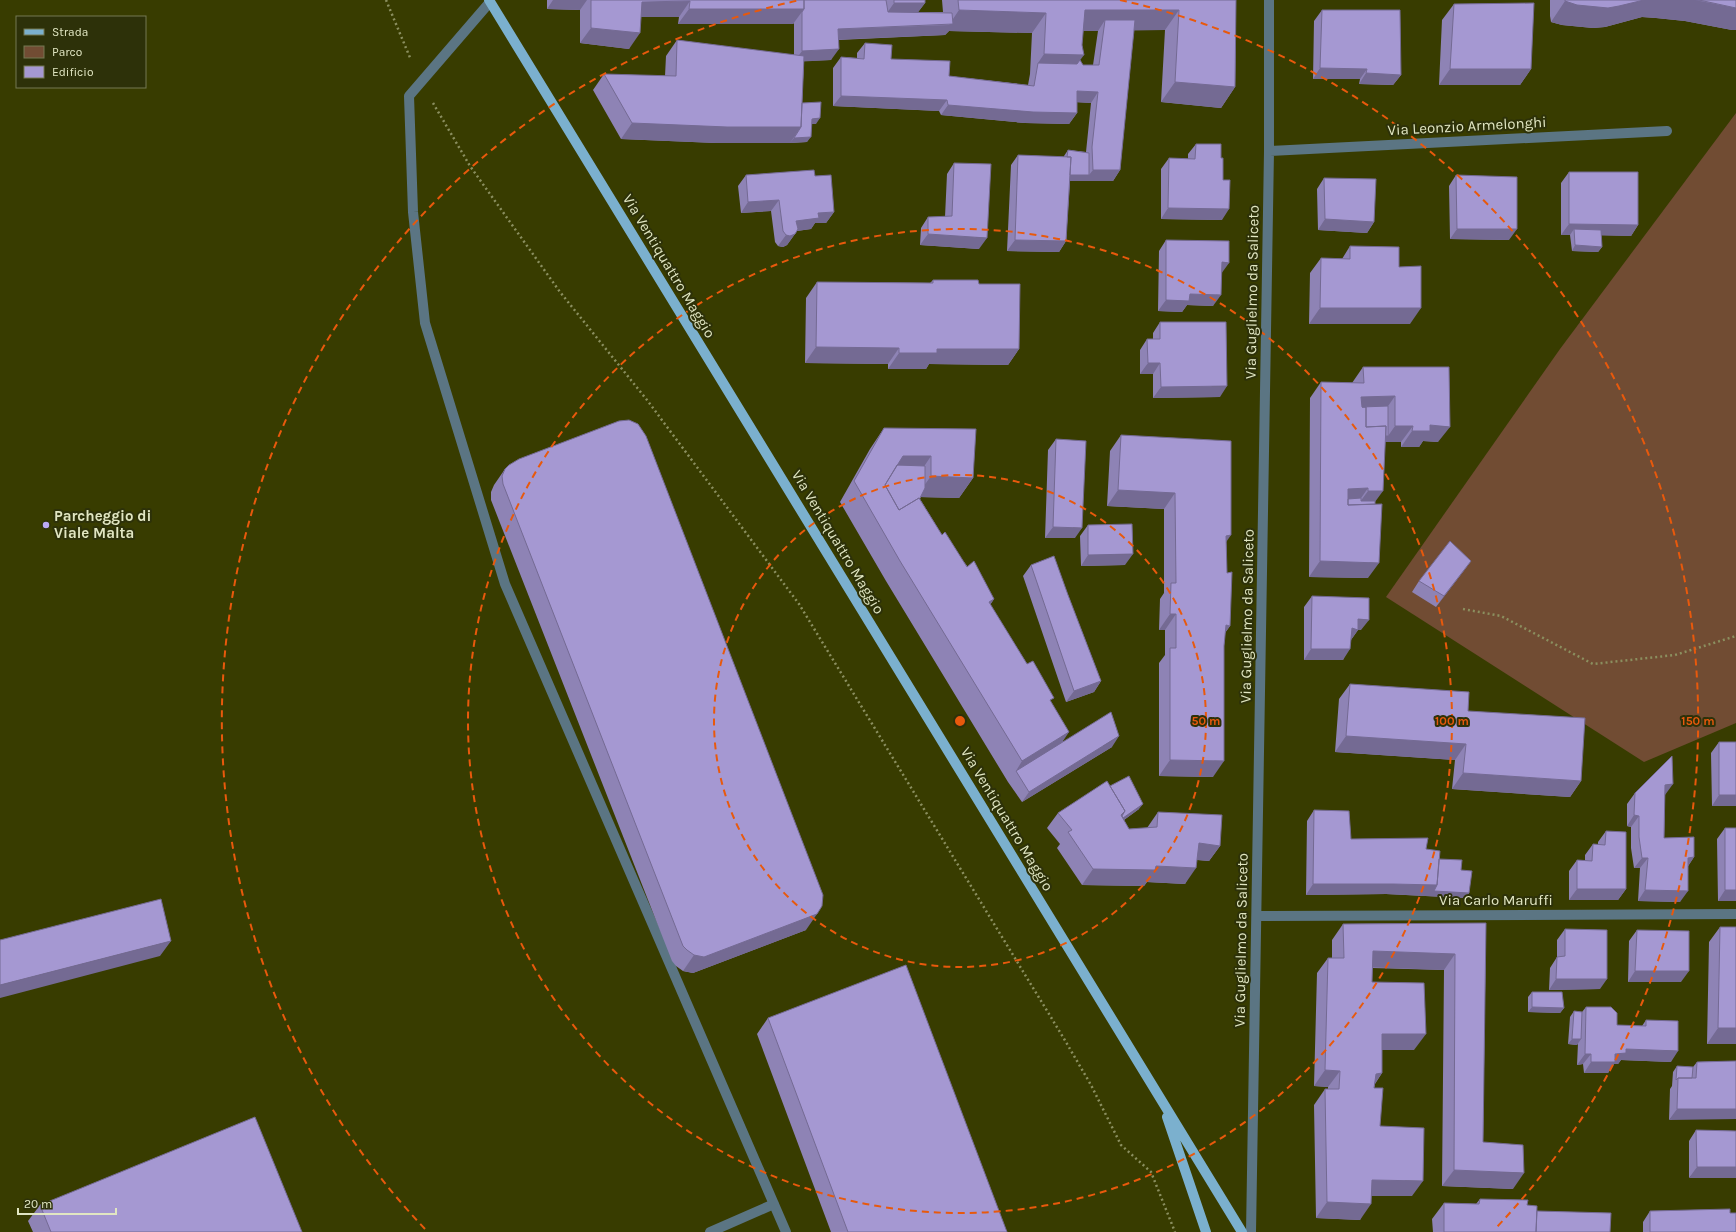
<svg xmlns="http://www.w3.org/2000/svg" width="1736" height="1232" font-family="Karla,sans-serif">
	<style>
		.green { fill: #714c33 }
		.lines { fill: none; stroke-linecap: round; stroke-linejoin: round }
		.path { stroke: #8b8f5f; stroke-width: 2.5; stroke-dasharray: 2 3; stroke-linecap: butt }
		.minor { stroke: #5b7583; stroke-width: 10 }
		.major { stroke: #7bb0ce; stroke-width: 10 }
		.wall { fill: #8e83b5; fill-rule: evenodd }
		.shaded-wall { fill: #746a93 }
		.building { fill: #a598d2; stroke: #746a93 }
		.ring { fill: none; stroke: #e8590c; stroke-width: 2; stroke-dasharray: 7 5 }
		.poi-dot { fill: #bbaaf6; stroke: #2d3109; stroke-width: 1.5 }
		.labels { text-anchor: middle; stroke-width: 4; stroke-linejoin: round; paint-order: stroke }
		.street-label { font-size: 15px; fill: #e1e6c2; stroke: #2d3109 }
		.poi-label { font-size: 15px; font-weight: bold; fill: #e1e6c2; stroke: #2d3109; text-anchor: start }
		.centre { fill: #e8590c; stroke: #2d3109; stroke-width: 2 }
		.ring-label { font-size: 12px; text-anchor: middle; font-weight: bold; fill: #e8590c; stroke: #2d3109; stroke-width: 4; stroke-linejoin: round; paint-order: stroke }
	</style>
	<rect width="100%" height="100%" fill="#383c00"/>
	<!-- green -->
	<path class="green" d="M1736,113v610l-92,39 -258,-165 174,-248z"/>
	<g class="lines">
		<!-- path -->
		<path class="path" d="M386,0l25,60
			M433,103l37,63 90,126 87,108 152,204 264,433 28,48 30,60 30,27 24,60
			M1463,609l38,7 92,48 82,-9 61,-19"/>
		<!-- minor -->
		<path class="minor" d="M490,2l-81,94 4,116 12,111 80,261 281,648
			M1269,151l398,-20
			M1257,916l479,-2
			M710,1232l64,-28
			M1251,1232l18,-1081v-151"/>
		<!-- major -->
		<path class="major" d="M489,0l753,1232
			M1167,1117l39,115"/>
	</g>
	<!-- wall -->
	<path class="wall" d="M547,0h378v3l-7,9h25l-1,-12h294l-1,87 -14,21 -60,-6 4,-72h-31l-14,140 -7,11h-43l-4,60 -7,11 -52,-1 4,-86 7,-10 46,2v-1l4,-6 18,2 5,-49 -14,-1v11l-8,11 -44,-1 -84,-8 -2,-4 -106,-5v-38l8,-11 16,1v-5l8,-10 26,16 58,17 79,9 2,-11 2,-41 -83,-2 -4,4 -107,5 -7,20 -27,1 -2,42 14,21h-4l-5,18 -17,1h-74l-95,-4 -28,-49 11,-16 61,2 1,-20 11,-16 117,15v-32l-1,1h-115l1,-7h-38l-12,32 -49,-6v-33l-33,-1zM1083,31h15l-5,34h-10l-3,-5z
		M1550,0h186v30h-4l-47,-9 -29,-3 -14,-1 -37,10 -12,1 -31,-3 -11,-3 -1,-6z
		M1454,4l77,65 -11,16h-81l3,-65z
		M1322,10l79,65 -8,10 -34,-1 1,-5h-47l1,-58z
		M1196,144l25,14 1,62 -61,-1v-50l8,-11 19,1v-5z
		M954,163l25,86 -59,-4 1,-17 7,-11h17l2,-43z
		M1569,172l69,53 -7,11 -30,-1 1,12 -4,5 -26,-1 -2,-16h-9v-52z
		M746,175l69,1 19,36 -8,11h-11l-4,6 -14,2 -10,14 -4,2 -5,-1 -3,-4 -4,-31 -30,2 -3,-27z
		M1456,175l53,65 -59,-1 -1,-53z
		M1324,178l50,44 -7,11 -49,-3 -1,-41z
		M1166,240l56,33 -9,33 -26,-1 -5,7 -24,-1 1,-60z
		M1350,246l49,21 11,57h-101l1,-51 11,-15 21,1z
		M933,280l46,4 40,65 -11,16 -79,-1 -3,5h-38v-5l-83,-1 1,-65 11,-16 113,1z
		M1160,322l60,75 -67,1v-24h-13v-24l7,-11h6v-6z
		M1363,367h86l-11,75 -15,-1 -4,6h-18v-5h-16l-10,59 -7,77 -59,-1 1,-179 11,-16 31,1z
		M884,428l89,50 -14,20 -38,-1 -1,2 22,36 52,64 -4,6 61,97 12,40 49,5 -90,55 -14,-20 -122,-201 -46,-79 30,-53z
		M1121,435l105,106 1,32 3,53 -5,7 -12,144 -54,-1v-113l6,-8v-25h-6l1,-31 4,-6v-84l-57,-3 3,-55z
		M1056,439l19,99h-30l3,-88z
		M505,469l301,461 -113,43 -10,-2 -7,-5 -4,-5 -181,-461v-8l3,-7z
		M1088,525l37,40 -44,1 -1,-30z
		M1471,561l-35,46 -24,-15 7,-11z
		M1031,565l37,30 33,86 -7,11 -28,10 -43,-126z
		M1312,596l49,34h-3l-7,10 -8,20h-39v-53z
		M1350,684l118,27 113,70 -11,16 -118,-8 3,-29 -120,-8 4,-53z
		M1719,742h17v64h-24l-1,-53z
		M1110,786l29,23 -15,11 5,9 18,-1 11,-16 62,34 -11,15 -12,-1 -12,24 -38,-2 -3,4 -62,-1 -25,-37 3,-4 -13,-16 11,-15z
		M1635,793l30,2 -1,43 30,19 -6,9 -8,36 -42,-1 2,-33h-6l-3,-20v-21l-4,-1v-22z
		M1314,810l37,29 75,10 13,10 22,11 8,23 -4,5 -79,-4 -80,1 1,-74z
		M1725,828h11v73h-18l-1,-62z
		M1606,831l20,58 -8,11h-49v-29l8,-11 8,1v-6l8,-11 5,1v-3z
		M1486,923l-3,219 30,47 -71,-3 2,-216 -72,-2v14l42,68h-32v23l-7,11 -1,4 6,38 32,70h-41l-11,24 -44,-2 -2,-113 11,-16h3v-2l-14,-1 3,-113 11,-15h4v-18l11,-16z
		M1720,927l16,117h-29l2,-102z
		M1565,929l35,60 -51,1 1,-22 7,-11v-17z
		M1637,930l44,52h-53l1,-41z
		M1532,992l32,16 -4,5 -32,-1v-15z
		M1586,1007l31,18 25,1 4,-6 25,42 -50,-2 -3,4h-4l-6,9h-24l-1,-9 -6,1 1,-22 -1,2 -9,-1 2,-27 4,-6 8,1z
		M768,1018l239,214h-176l-74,-198z
		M1736,1061l-67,59 1,-31 2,-3 1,-14 4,-6 16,1 4,-5z
		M1696,1130l40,1 -47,47v-37z
		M1480,1199l47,6 10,6 73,21h-177l-1,-13 12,-16 32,1z
		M40,1205l262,27h-269l-5,-11z
		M1650,1211l80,2 6,19h-93v-10z"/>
	<!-- shaded-wall -->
	<path class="shaded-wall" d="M553,0h34l-7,10 -33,-1z
		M1644,0h51l41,8v22h-4l-47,-9 -29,-3 -14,-1 -37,10 -12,1 -31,-3 -11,-3 14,-21z
		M690,1l-11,16h-48l11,-15z
		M894,3h31l-15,20h-30z
		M689,9h115l-11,15h-115z
		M959,10l87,3 -14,20 -83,-2 -4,4 -115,5 8,-11 111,-4z
		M1085,10h94l-14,20 -61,1 1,-11 -7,11h-28z
		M591,28l49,5 -11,16 -49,-6z
		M839,49l-8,11 -37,2 8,-11z
		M1044,54l40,1 -15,20 -31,-12z
		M1320,68l47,1 -7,10h-47z
		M1450,69h81l-11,16h-81z
		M1366,73l35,2 -8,10 -34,-1z
		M1175,82l60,5 -14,21 -60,-6z
		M1077,91l21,1 -7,11 -21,-1z
		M841,96l106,4 -8,11 -106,-5z
		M948,105l129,8 -8,11 -44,-1 -84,-8z
		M820,118l-4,6h-8l4,-5z
		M632,123l169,4 -11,16h-74l-95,-4z
		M811,137l-4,5 -17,1 4,-5z
		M1093,170h27l-7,11h-50l3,-6h23z
		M779,200l-8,11 -30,2 7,-11z
		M1168,208l61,1 -7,11 -61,-1z
		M834,212l-8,11h-11l-4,6 -22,3 7,-11 22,-8z
		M1325,219l49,3 -7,11 -49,-3z
		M1569,224l69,1 -7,11 -56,-1 -1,-6 -4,6h-9z
		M1457,229h60l-8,11 -59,-1z
		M795,234l-8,11 -4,2 -5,-1 8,-11z
		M928,234l59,4 -8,11 -59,-4z
		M1015,240l51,1 -7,11 -52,-1z
		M1575,245l27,2 -4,5 -26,-1z
		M1222,262l7,1 -8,11z
		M1190,294l31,1 -8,11 -26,-1 -5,7 -24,-1 8,-11z
		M1320,308h101l-11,16h-101z
		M816,347l83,1 -11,16 -83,-1z
		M937,349h82l-11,16 -79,-1 -3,5h-38l11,-16z
		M1148,363h12l-7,11h-13z
		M1227,386l-7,11 -67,1 8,-11z
		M1395,396l-11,16 -30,-5 7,-10z
		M1430,425l20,2 -12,15 -15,-1 -4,6h-18l11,-16z
		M1395,426h18l-12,16h-17l-26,-5 30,-1z
		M903,456h28l-14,21 -28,-1z
		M931,476l42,2 -14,20 -43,-1z
		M1368,488l-11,16 -16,-4 7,-11z
		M1118,490l57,3 -11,16 -57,-3z
		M1368,491h15l-11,15h-15z
		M1053,527l29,1 -7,10h-30z
		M1231,535l-11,16 6,-15z
		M1133,554l-8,11 -44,1 7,-11z
		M1320,561l59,2 -11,15 -59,-1z
		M1471,561l-8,11 -27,35 8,-11z
		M994,599l-14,20 9,-17z
		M1170,614h6l-11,16h-6z
		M1358,619l11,1 -8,10h-3l-8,11 -6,-2z
		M1226,625l4,1 -11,15z
		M1311,649h39l-7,11h-39z
		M1101,681l-7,11 -28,10 8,-11z
		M1069,732l-14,21 -39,18 6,-10z
		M1119,736l-7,11 -90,55 7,-10z
		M1346,736l120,8 -11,16 -120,-8z
		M1170,760l54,1 -11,16 -54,-1z
		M1463,773l118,8 -11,16 -118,-8z
		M1673,784l-8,11 -8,1 8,-11z
		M1719,795h17v11h-24z
		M1143,804l-4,5 -25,18 7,-12 4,-4z
		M1634,815l5,1 -8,11 -4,-1z
		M1199,843l21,3 -11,15 -21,-2z
		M1694,857l-7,11 1,-10z
		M1642,858h6l-8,10h-6z
		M1156,866l40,2 -11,16 -38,-2 -3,4 -62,-1 11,-16z
		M1313,884h80l44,1 32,8 -4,5 -79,-4 -80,1z
		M1577,889h49l-8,11h-49z
		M1645,890l43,1 -8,11 -42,-1z
		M1725,890h11v11h-18z
		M817,914l-11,16 -113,43 -10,-2 11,-16z
		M171,941l-11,15 -160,42v-13z
		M1373,951l82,3 -11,16 -82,-3z
		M1635,971h54l-8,11h-53z
		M1556,979h51l-7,10 -51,1z
		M1532,1007l32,1 -4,5 -32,-1z
		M1718,1028h18v16h-29z
		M1382,1034h44l-12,16h-43z
		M1572,1039h9l-4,6 -9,-1z
		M1626,1049l52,2 -7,11 -50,-2 -3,4h-4l-6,9h-24l7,-11 24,-8z
		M1585,1054h6l-8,10 -6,1z
		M1325,1070l15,1 -12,16 -14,-1z
		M1382,1073l-11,16 5,-15z
		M1677,1109h59v10l-67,1z
		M1697,1167h39v11h-47z
		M1454,1170l70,3 -11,16 -71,-3z
		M1372,1180l51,1 -11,15h-51z
		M1327,1202l44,2 -11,16 -44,-2z"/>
	<!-- building -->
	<path class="building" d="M591,0h213v9h-115l1,-8 -48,1 -2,31 -49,-5z
		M804,0h82l2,12 64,1 1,11 -115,5 1,20 -37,2v-39l2,-3z
		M894,0h31v3h-31z
		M958,0h278l-1,87 -60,-5 4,-72h-94l-3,35 2,10 -40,-1 2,-41 -87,-3z
		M1565,0h79l-25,6 -11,2 -31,-3 -12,-4z
		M1695,0h41v8l-37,-8z
		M1534,3l-3,66h-81l4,-65z
		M1322,10h78l1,65 -35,-2 1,-4 -47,-1z
		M1105,20h30l-15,150h-27l-1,-23 6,-55 -21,-1v22l-44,-1 -85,-7 -1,-5 -106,-4v-39l23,2 1,-16 27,2 -1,14 59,2 -1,15 85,10 4,-23 39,1 3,-4 3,5h16z
		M677,40l127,16 -3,71h-74l-95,-4 -28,-49 72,2z
		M821,102l-1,16 -8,1 -1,18 -17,1 7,-11 1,-24z
		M1196,144h25v14h2v22h7l-1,29 -61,-1 1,-50 26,1z
		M1068,150l21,3v22h-19l1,-18h-4z
		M1018,155l53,2 -5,84 -51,-1z
		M954,163l37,1 -4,74 -59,-4v-17l24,-1z
		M814,170l1,6 16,-1 3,37 -16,1 1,5 -23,3 2,8 -3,5 -5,2 -4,-1 -3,-4 -4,-31 -31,2 -2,-27z
		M1569,172h69v53l-69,-1z
		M1456,175l61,2v52h-60z
		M1324,178l52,1 -2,43 -49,-3z
		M1574,229l27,1 1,17 -27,-2z
		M1166,240l63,1v22l-7,-1 -1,33 -31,-1 -1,7 -23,-1z
		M1350,246l49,1v20l22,-1v42h-101l1,-50 29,1z
		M933,280h45l1,4h41l-1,65h-82v4h-38v-5l-83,-1 1,-65 116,1z
		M1160,322h66l1,64 -66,1 -1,-24h-12l-1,-24h13z
		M1363,367h86l1,60 -20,-2v6h-18l1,-5h-18v-30l-34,1 1,10h4v20l20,-1 -3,65h-15v-3l-20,1v16l34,-1 -3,59 -59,-2 1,-179 43,1z
		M1388,406v30h-2v-10l-20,1v-20h-4z
		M629,420l9,4 8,12 177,459 -1,11 -5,8 -113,43 -10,-2 -7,-5 -4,-4 -180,-462 -1,-8 3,-7 4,-4 10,-6 100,-38z
		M884,428l92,1 -3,49 -42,-2v-20h-28l-18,29 14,25 20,-12 23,37 3,-3 22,35 7,-6 20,38 -5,3 38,62 6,-3 21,37 -4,2 19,32 -47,29 -122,-200 -46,-80z
		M1121,435l110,6v94l-5,1 1,37 5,-1 -2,54 -4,-1 -2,21v115l-54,-1v-112h6v-34h-6l1,-31h5l-1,-90 -57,-3z
		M1056,439l30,2 -4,87 -29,-1z
		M897,465l28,1v22l-5,10 -1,1v-1l-20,12 -14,-25z
		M1361,498v3h14v3l-27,1v-6z
		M1132,524l1,30 -45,1v-30z
		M1450,541l21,20 -27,35 -25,-15z
		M1054,556l14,39 33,86 -27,10 -43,-126z
		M1312,596l57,2v22l-11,-1v11l-6,-2 -2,21h-39z
		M1350,684l119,8 -1,19 117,7 -4,63 -118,-8 3,-29 -120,-8z
		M1111,712l8,24 -90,56 -13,-21z
		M1719,742h17v53h-17z
		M1672,756l1,28 -8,1 -1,53 30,-1v20l-6,1v33l-43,-1 3,-32h-6l-3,-21v-21l-5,-1 1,-22z
		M1129,776l14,28 -20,14 -1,-2 3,-5 -15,-25z
		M1107,781l18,30 -4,4 8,14 28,-2 1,-15 64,3 -2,31 -21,-3 -3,25 -40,-2 -1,4 -62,-1 -25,-37 4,-2 -14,-17z
		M1314,810l35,1 2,28 77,-1 -2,11 14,2 -3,34 -44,-1h-80z
		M1725,828h11v62h-11z
		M1606,831l20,1v57h-49v-29l15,1 1,-17 12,1z
		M1439,859l23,1 -1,10 11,1 -3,22 -35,-2 3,-6z
		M161,899l10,42 -171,44v-45z
		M1486,923l-3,219 40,3 1,28 -70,-3 1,-216 -82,-3 -1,31 52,1 2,51h-44v39l-6,1 -2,14h9l-3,38 44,2 -1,53 -51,-1 -1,24 -44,-2 -2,-113h14l1,-18 -15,-1 3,-112h16l-1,-34z
		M1720,927h16v101h-18z
		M1565,929l42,1v49h-51l1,-22 8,-1z
		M1637,930l52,1v40h-54z
		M906,965l101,267h-159l-80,-214z
		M1532,992h30l2,16 -32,-1z
		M1586,1007h25l6,6v12l29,1v-6l32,1v30l-52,-2v4l-11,1v8h-24v-8h-6z
		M1574,1011l8,1 -1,27h-9z
		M1736,1061v48h-59l1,-31h18l1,-16z
		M1677,1066l16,1 -1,11h-14l-2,2z
		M255,1117l47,115h-251l-11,-27z
		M1696,1130l40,1v36h-39z
		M1480,1199l48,1 -1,5 10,1 -1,26h-92v-29l35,1z
		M1730,1209v4h6v19h-86v-21z
		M1537,1211l74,2 -1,19h-74z"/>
	<!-- distance rings -->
	<g class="ring">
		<circle cx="960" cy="721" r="246"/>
		<circle cx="960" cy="721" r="492"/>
		<path d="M425 1229A738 738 0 0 1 800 0M1120 0A738 738 0 0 1 1495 1229"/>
	</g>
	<!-- markers -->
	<circle class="poi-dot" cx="46" cy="525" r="4"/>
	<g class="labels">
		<!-- street labels -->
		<g class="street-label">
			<text transform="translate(1467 126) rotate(-3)" y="5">Via Leonzio Armelonghi</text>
			<text transform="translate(669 266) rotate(59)" y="5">Via Ventiquattro Maggio</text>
			<text transform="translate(1252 292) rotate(-89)" y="5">Via Guglielmo da Saliceto</text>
			<text transform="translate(838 542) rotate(59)" y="5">Via Ventiquattro Maggio</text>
			<text transform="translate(1247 616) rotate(-89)" y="5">Via Guglielmo da Saliceto</text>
			<text transform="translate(1007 819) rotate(59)" y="5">Via Ventiquattro Maggio</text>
			<text x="1496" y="905">Via Carlo Maruffi</text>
			<text transform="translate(1241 940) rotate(-89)" y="5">Via Guglielmo da Saliceto</text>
		</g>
		<!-- poi labels -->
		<g class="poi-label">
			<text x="54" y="521">Parcheggio di<tspan x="54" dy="17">Viale Malta</tspan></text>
		</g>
	</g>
	<circle cx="960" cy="721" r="6" class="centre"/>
	<g class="ring-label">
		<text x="1206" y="725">50 m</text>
		<text x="1452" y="725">100 m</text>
		<text x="1698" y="725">150 m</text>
	</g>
	<!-- legend -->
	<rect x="16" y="16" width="130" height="72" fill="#2d3109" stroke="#757953"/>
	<rect x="24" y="29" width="20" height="6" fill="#7bb0ce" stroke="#757953"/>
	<text x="52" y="36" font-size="12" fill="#e1e6c2">Strada</text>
	<rect x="24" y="46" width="20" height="12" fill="#714c33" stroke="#757953"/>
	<text x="52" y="56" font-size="12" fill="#e1e6c2">Parco</text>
	<rect x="24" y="66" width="20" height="12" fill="#a598d2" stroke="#757953"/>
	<text x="52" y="76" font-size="12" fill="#e1e6c2">Edificio</text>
	<!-- scale -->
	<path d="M18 1208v6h98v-6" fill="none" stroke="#e1e6c2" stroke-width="2"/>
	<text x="24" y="1208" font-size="12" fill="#e1e6c2" stroke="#2d3109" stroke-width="3" paint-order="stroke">20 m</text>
</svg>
